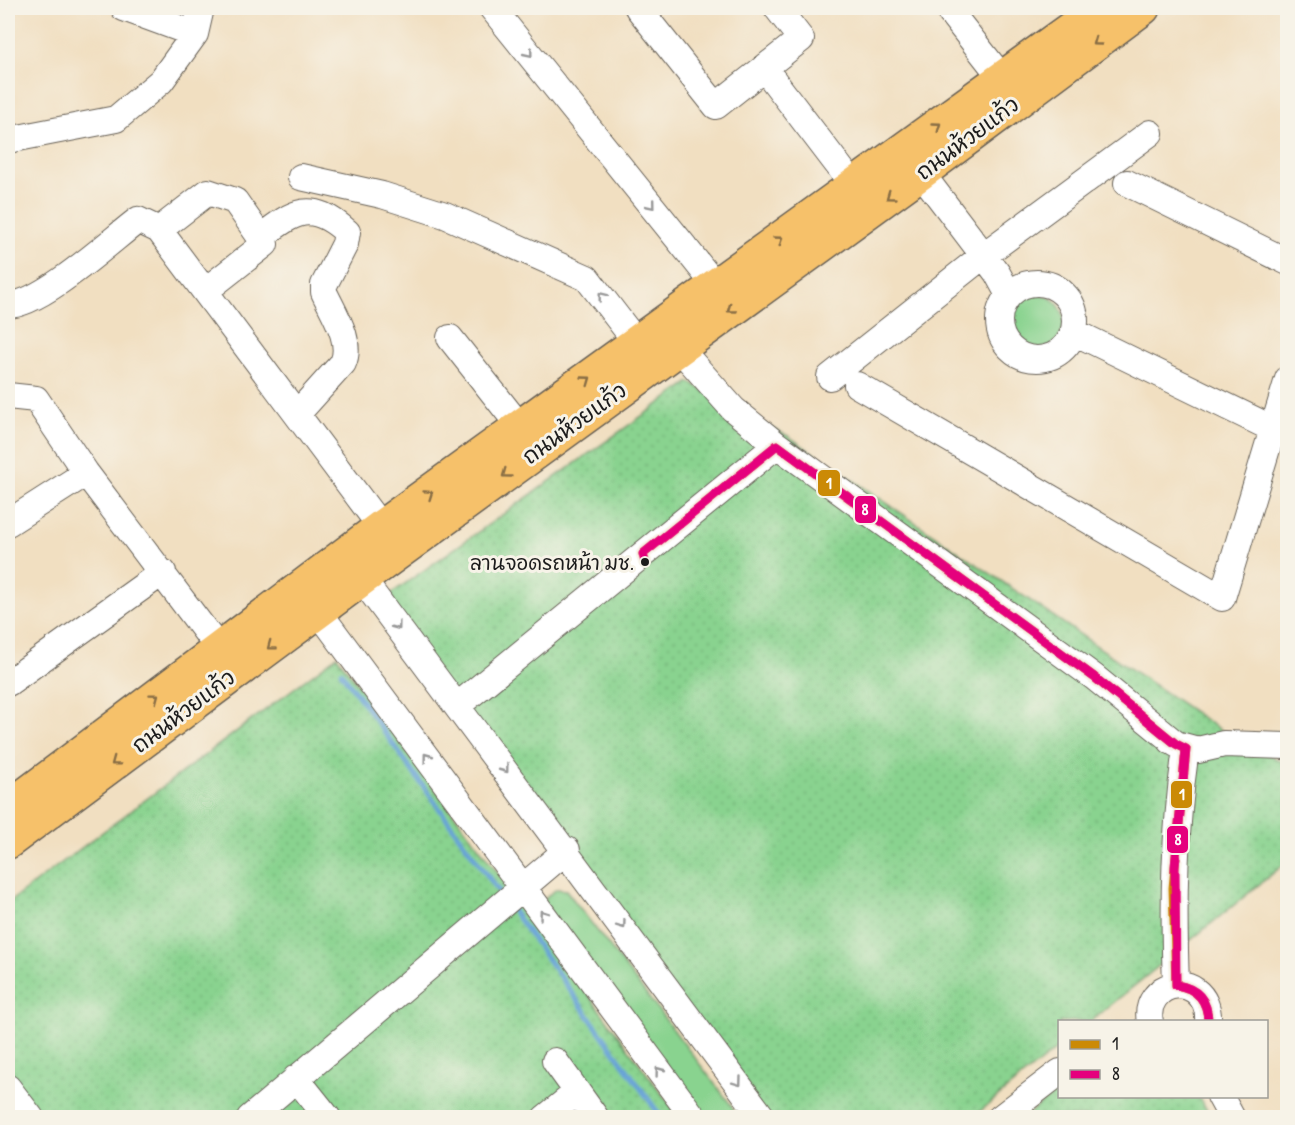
<svg xmlns="http://www.w3.org/2000/svg" width="1295" height="1125" font-family="'Patrick Hand','Playpen Sans Thai',sans-serif">
	<style>
		.green { fill: #89d38f; stroke: #527856; stroke-width: 1.5 }
		.park { fill: url(#park-dots); stroke: #527856; stroke-width: 1.5 }
		.lines { fill: none; stroke-linecap: round; stroke-linejoin: round }
		.stream { stroke: #66a2d7; stroke-width: 5 }
		.minor-casing { stroke: #676056; stroke-width: 28 }
		.major-casing { stroke: #676056; stroke-width: 36 }
		.minor { stroke: #fff; stroke-width: 26 }
		.major { stroke: #f6c16b; stroke-width: 33 }
		.bus-1-casing { stroke: #f7f3e8; stroke-width: 14 }
		.bus-2-casing { stroke: #f7f3e8; stroke-width: 14 }
		.bus-1 { stroke: #cb8a06; stroke-width: 9 }
		.bus-2 { stroke: #e5007d; stroke-width: 9 }
		.oneway { stroke: #896e44 }
		.oneway2 { stroke: #999 }
		.bus-dot { fill: #1c1c1c; stroke: #f7f3e8; stroke-width: 2 }
		.labels { text-anchor: middle; stroke-width: 6; stroke-linejoin: round; paint-order: stroke }
		.bus-label { font-size: 20px; fill: #1c1c1c; stroke: #f7f3e8; text-anchor: end }
		.street-label { font-size: 22px; fill: #1c1c1c; stroke: #f7f3e8 }
		.line-badge { stroke: #f7f3e8; stroke-width: 2 }
		.badge-label { font-size: 16px; text-anchor: middle; font-weight: bold; fill: #fff }
	</style>
	<defs>
		<pattern id="park-dots" width="8" height="8" patternUnits="userSpaceOnUse" patternTransform="scale(1.5)"><rect width="8" height="8" fill="#89d38f"/><path d="M2 2h.1M6 6h.1" fill="none" stroke="#76b57b" stroke-width="1.8" stroke-linecap="round"/></pattern>
	</defs>
	<rect width="100%" height="100%" fill="#f7f3e8"/>
	<filter id="ink" filterUnits="userSpaceOnUse"><feTurbulence type="fractalNoise" baseFrequency=".0167" numOctaves="2"/><feDisplacementMap in="SourceGraphic" scale="12" xChannelSelector="R" yChannelSelector="G"/><feConvolveMatrix kernelMatrix="1 2 1 2 8 2 1 2 1" color-interpolation-filters="sRGB"/></filter>
	<filter id="wash" filterUnits="userSpaceOnUse"><feTurbulence type="fractalNoise" baseFrequency=".008" numOctaves="4" result="noise"/><feDisplacementMap in="SourceGraphic" scale="24" xChannelSelector="R" yChannelSelector="G"/><feGaussianBlur stdDeviation="1.35" result="paint"/><feColorMatrix in="noise" values="0 0 0 0 0 0 0 0 0 0 0 0 0 0 0 0 0 1.4 0 .05"/><feComposite in="paint" operator="in"/></filter>
	<g filter="url(#wash)">
		<rect width="100%" height="100%" fill="#f1dfc1"/>
		<!-- green -->
		<path class="green" d="M1008 322a28 28 0 1 1 56 0a28 28 0 1 1-56 0Z
			M557,889l9,1 166,216 4,11h-31l-162,-214 4,-7z"/>
		<!-- park -->
		<path class="park" d="M690,382l43,27 55,27 434,295 65,33v98l-196,159 -31,1 -1,25 -86,70h-208l-383,-517z
			M337,656l342,461h-644l-27,-32v-182z
			M1059,1090l1,6 138,1 14,20h-188z"/>
		<g class="lines">
			<!-- stream -->
			<path class="stream" d="M341,672l162,225
				M510,907l152,211"/>
		</g>
	</g>
	<g filter="url(#ink)">
		<g class="lines">
			<!-- minor casing -->
			<g class="minor-casing">
				<path id="minor" d="M124,8l71,26
					M492,8l224,278
					M638,8l78,98 85,-67 -24,-31
					M947,8l55,70
					M764,68l90,118
					M8,140l108,-21 45,-38 34,-47 6,-26
					M921,173l76,100 12,22
					M301,177l81,18 63,20 142,63 50,65
					M1127,183l161,79
					M159,230l49,-38 27,9 30,43 -60,47
					M261,237c33,-25 49,-38 86,-5l-2,12 -21,41v7c9,20 29,49 19,71l-46,51
					M999 321a38 38 0 1 1 76 0a38 38 0 1 1-76 0Z
					M8,305c33,0 101,-63 130,-85l21,10 222,297
					M1074,332l199,97
					M450,338l71,90
					M678,347l55,62 44,36
					M830,377l154,-122 166,-122
					M857,385l365,213 66,-219
					M8,396l28,3 50,74 133,176
					M8,523l78,-50
					M362,579l401,539
					M318,611l376,507
					M8,683l155,-111
					M457,706l320,-261 317,232 82,67 22,6 26,-6 64,2
					M1162,990c25,-14 48,5 46,32
					M1150,1022c-4,-19 8,-34 26,-37 -3,-83 -2,-153 10,-236l-15,-8
					M555,1061l41,57
					M296,1078l32,40
					M8,1088l23,30
					M1220,1096l12,22
					M250,1118l317,-268
					M545,1118l32,-26
					M1000,1118l60,-46"/>
			</g>
			<!-- major casing -->
			<g class="major-casing">
				<path id="major" d="M8,808l373,-281 718,-519
					M8,842l354,-263 559,-406 222,-165"/>
			</g>
			<!-- minor -->
			<use href="#minor" class="minor"/>
			<!-- major -->
			<use href="#major" class="major"/>
			<!-- bus-1 casing -->
			<g class="bus-1-casing">
				<path id="bus-1" d="M645,562l-2,-8 134,-109 317,232 82,67 10,5 -13,139 3,97c21,3 32,16 32,37"/>
			</g>
			<!-- bus-2 casing -->
			<g class="bus-2-casing">
				<path id="bus-2" d="M645,562l-2,-8 134,-109 317,232 82,67 10,5 -11,118 1,118c21,3 32,15 32,37"/>
			</g>
			<!-- bus-1 -->
			<use href="#bus-1" class="bus-1"/>
			<!-- bus-2 -->
			<use href="#bus-2" class="bus-2"/>
		</g>
		<!-- one-way arrows -->
		<defs><path id="oneway-chevron" d="M-2-3.5L2.5 0L-2 3.5" fill="none" stroke-width="1.6" stroke-linecap="round" stroke-linejoin="round" transform="scale(1.5)"/></defs>
		<g class="oneway">
			<use href="#oneway-chevron" transform="translate(1096 42) rotate(144)"/>
			<use href="#oneway-chevron" transform="translate(937 126) rotate(-36)"/>
			<use href="#oneway-chevron" transform="translate(890 196) rotate(144)"/>
			<use href="#oneway-chevron" transform="translate(779 240) rotate(-36)"/>
			<use href="#oneway-chevron" transform="translate(731 309) rotate(144)"/>
			<use href="#oneway-chevron" transform="translate(587 380) rotate(-36)"/>
			<use href="#oneway-chevron" transform="translate(506 474) rotate(144)"/>
			<use href="#oneway-chevron" transform="translate(429 494) rotate(-35)"/>
			<use href="#oneway-chevron" transform="translate(271 646) rotate(143)"/>
			<use href="#oneway-chevron" transform="translate(155 697) rotate(-37)"/>
			<use href="#oneway-chevron" transform="translate(115 762) rotate(143)"/>
		</g>
		<g class="oneway2">
			<use href="#oneway-chevron" transform="translate(529 53) rotate(51)"/>
			<use href="#oneway-chevron" transform="translate(651 205) rotate(51)"/>
			<use href="#oneway-chevron" transform="translate(602 296) rotate(-128)"/>
			<use href="#oneway-chevron" transform="translate(397 626) rotate(53)"/>
			<use href="#oneway-chevron" transform="translate(427 757) rotate(-127)"/>
			<use href="#oneway-chevron" transform="translate(505 769) rotate(53)"/>
			<use href="#oneway-chevron" transform="translate(543 914) rotate(-126)"/>
			<use href="#oneway-chevron" transform="translate(622 925) rotate(54)"/>
			<use href="#oneway-chevron" transform="translate(659 1071) rotate(-127)"/>
			<use href="#oneway-chevron" transform="translate(738 1082) rotate(54)"/>
		</g>
	</g>
	<!-- markers -->
	<circle class="bus-dot" cx="645" cy="562" r="5"/>
	<g class="labels">
		<!-- bus labels -->
		<g class="bus-label">
			<text x="634" y="570">ลานจอดรถหน้า มช.</text>
		</g>
		<!-- street labels -->
		<g class="street-label">
			<text transform="translate(967 138) rotate(-37)" y="8">ถนนห้วยแก้ว</text>
			<text transform="translate(574 423) rotate(-36)" y="8">ถนนห้วยแก้ว</text>
			<text transform="translate(183 711) rotate(-37)" y="8">ถนนห้วยแก้ว</text>
		</g>
	</g>
	<g class="line-badge">
		<rect x="817" y="469" width="24" height="28" rx="6" fill="#cb8a06"/>
		<rect x="854" y="495" width="23" height="29" rx="6" fill="#e5007d"/>
		<rect x="1170" y="780" width="23" height="29" rx="6" fill="#cb8a06"/>
		<rect x="1166" y="825" width="23" height="29" rx="6" fill="#e5007d"/>
	</g>
	<g class="badge-label">
		<text x="829" y="489">1</text>
		<text x="865" y="515">8</text>
		<text x="1182" y="800">1</text>
		<text x="1178" y="845">8</text>
	</g>
	<!-- margin -->
	<rect width="1295" height="1125" fill="none" stroke="#f7f3e8" stroke-width="30"/>
	<!-- legend -->
	<rect x="1058" y="1020" width="210" height="78" fill="#f7f3e8" stroke="#9f9d96" stroke-width="1.5"/>
	<rect x="1070" y="1040" width="30" height="9" fill="#cb8a06" stroke="#9f9d96" stroke-width="1.5"/>
	<text x="1112" y="1050" font-size="18" fill="#1c1c1c">1</text>
	<rect x="1070" y="1070" width="30" height="9" fill="#e5007d" stroke="#9f9d96" stroke-width="1.5"/>
	<text x="1112" y="1080" font-size="18" fill="#1c1c1c">8</text>
</svg>
